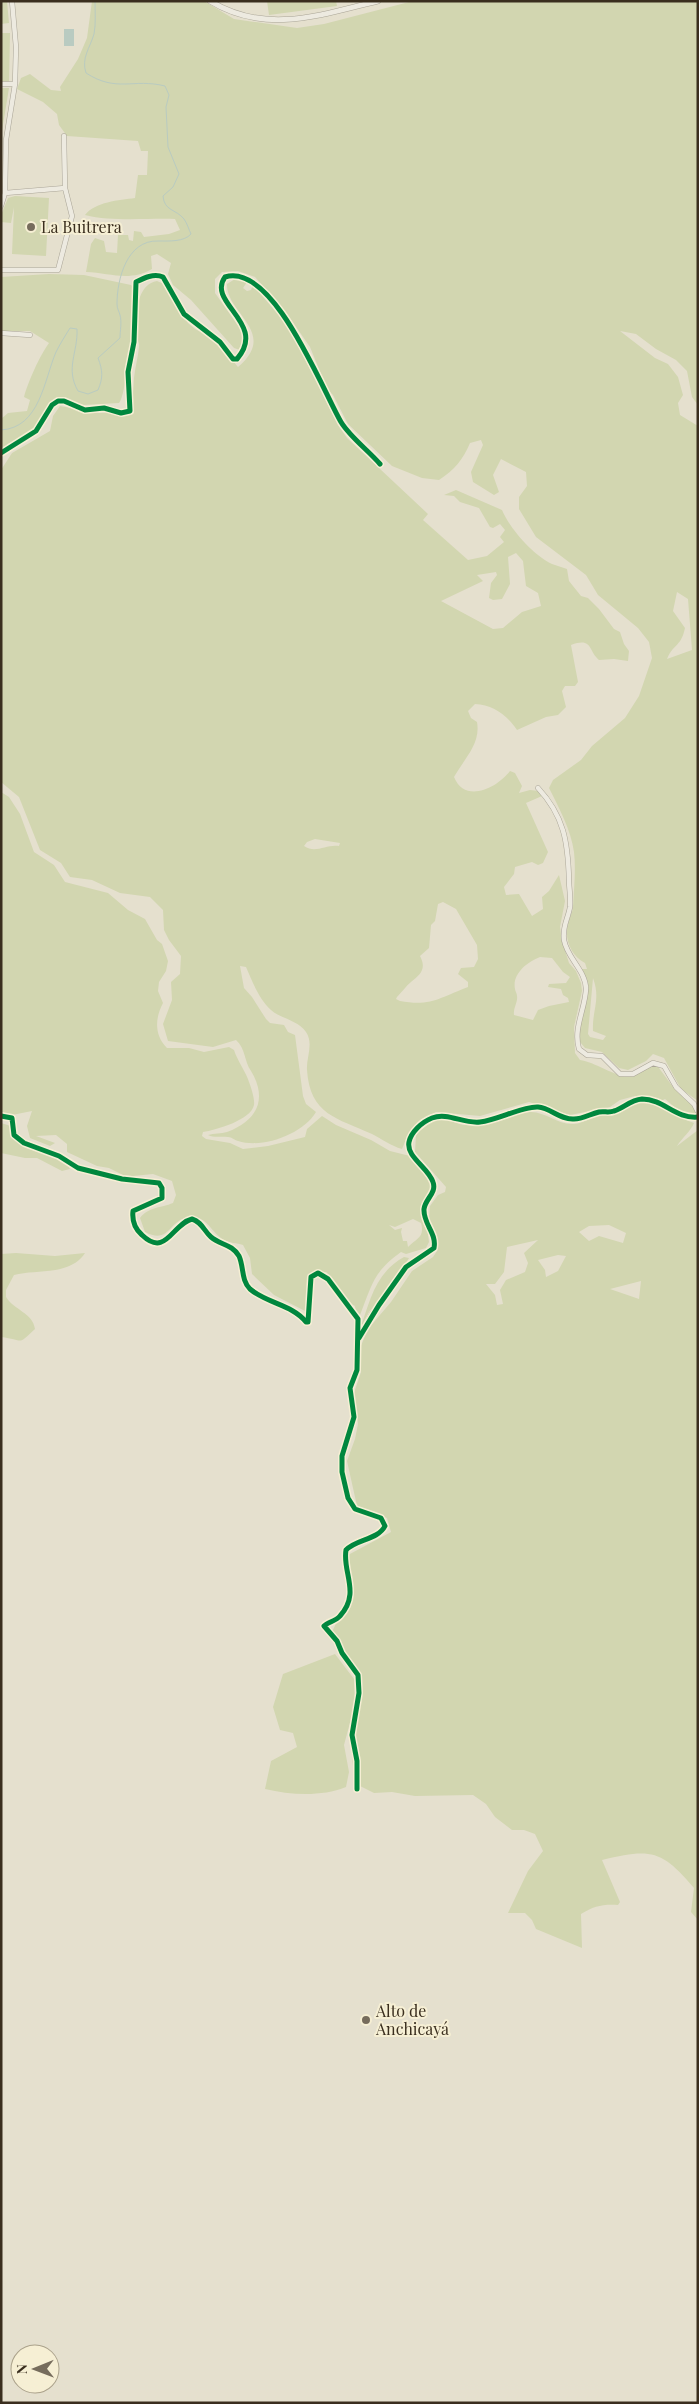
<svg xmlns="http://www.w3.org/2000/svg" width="699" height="2404" font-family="'Playfair Display',serif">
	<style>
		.green { fill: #d2d6b0; fill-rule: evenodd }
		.water { fill: #b9cbc1 }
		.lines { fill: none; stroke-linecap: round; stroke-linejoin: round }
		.stream { stroke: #b9cbc1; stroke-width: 1 }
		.minor-casing { stroke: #aaa597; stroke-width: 5.5 }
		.tertiary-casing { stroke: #aaa597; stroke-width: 6 }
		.minor { stroke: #edeae0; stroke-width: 4.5 }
		.tertiary { stroke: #edeae0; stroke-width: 5 }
		.cycleway-casing { stroke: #f6efd4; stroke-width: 8 }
		.cycleway { stroke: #00873e; stroke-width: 5 }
		.poi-dot { fill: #766c5c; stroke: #f6efd4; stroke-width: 2 }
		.labels { text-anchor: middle; stroke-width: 4; stroke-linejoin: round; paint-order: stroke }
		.poi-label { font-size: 16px; fill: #3a2e1e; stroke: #f6efd4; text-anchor: start }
	</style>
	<rect width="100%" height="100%" fill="#e5e0ce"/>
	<!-- green -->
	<path class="green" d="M1,1h6l2,22 -8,1z
		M92,1h112l30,18 63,9 27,-4 89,-23h285v404l-6,-8 -5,-26 -11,-11 -20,-11 -20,-15 -16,-3 35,27 13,6 10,13 5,18 -5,8 2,12 18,11v675l-17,-12 -17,-31 -11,-4 -7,7 -18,9 -9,-2 -17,-16 -17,-4 -5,-6 -1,-8 7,-53 -4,-12h5l-2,-6c-14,-7 -21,-24 -17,-39 1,-6 5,-12 5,-18 1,-17 3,-37 1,-54 -3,-22 -15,-44 -25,-64l4,-8 28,-20 11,-14 33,-28 14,-22 13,-38 -3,-16 -11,-14 -40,-33 -12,-20 -50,-38 -17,-28v-12l8,-11 -1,-14 -25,-13 -8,16 6,17 -5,3 -21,-13 -2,-10 12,-27 -2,-5 -11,3c-7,17 -16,27 -31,37l-17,-2 -30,-12 -44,-42 -15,-29 -6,-6 -17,-42 -25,-36 -30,-34 -17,-6 -16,1 -7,7v14l29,41 -4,16 -6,-2 -43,-48 -18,-15 -5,-11 3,-11 -14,-9 -6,2 1,13c-22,13 -42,4 -66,3l5,-28 4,-6 9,3 2,11 11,1 1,-18h10l1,5 4,1 1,-10 7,1 3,5 25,-3 11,-4 -5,-11c-28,-1 -62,3 -90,-4 10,-13 34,-15 50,-17l3,-23h9l1,-24h-7l-3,-10 -71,-5 -8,-11 -2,-11 -14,-12 -26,-13 4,-11 9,-4 21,16 10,1 -1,-4 18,-28 9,-21zM677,592l11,7 4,51 -25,9c7,-16 14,-12 18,-31l-12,-17zM593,978c8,22 -1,31 0,53l13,5 -3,4 -13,-3 -2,-3z
		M267,1h69l1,5 -68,9z
		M1,33h9l-1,50 -8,-1z
		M1,88h8l-8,49z
		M15,196l34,2 -3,58 -34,-2 2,-47 -3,16 -10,-1v-7l7,-17z
		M49,274l35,1 47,10 3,3c1,15 -7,109 -15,115l-36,2 -26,-8 -23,34 -26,13 -7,8v-33l7,-6 19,-2 3,-11 -6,-3c4,-15 16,-42 25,-54l-19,-12h-29v-54z
		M235,279l12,3 -4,6 4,3 4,-1 2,-5 36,42 49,98 9,13 81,76 -5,6 45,40 19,-4 17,-14 -4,-5 5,-7 -5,-6 -7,4 -3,-1 -11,-19 -19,-6 -6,-6 -10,-1 12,-5 46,20c8,19 31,45 50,54 5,2 10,3 15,5l2,12 12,15 7,2 11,11 15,20 6,3 4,12 5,7 -1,10 -14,-2 -15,1c-11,-9 -6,-23 -28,-15l7,37 -3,4h-10l-3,5 4,16 -8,8 -12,2 -29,13c-10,-15 -24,-25 -42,-26l-7,7 3,7 6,4c4,22 -13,37 -23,55 11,27 43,11 56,-6l5,2 7,13 -3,7 11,-3 9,1 3,5 -16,7 22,49 -5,11 -5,2 -6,-3 -17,5 -1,7 -10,13 2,8 13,-1 13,22 11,-7 -1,-12 7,-6 10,-16 6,26 -5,26 2,14 7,22 7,8 5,12 1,8 -8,36 1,26 5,7c16,2 40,20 51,16 8,-2 17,-8 25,-12l17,23 23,22v6l-18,-5 -13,-11 -4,2 -26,-5 -15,4 -10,7 -40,8 -41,-13 -49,14 -44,-4 -16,8 -13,17 -5,12c-11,-3 -20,-10 -30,-15 -35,-16 -62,-19 -65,-64 -1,-12 7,-26 -1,-38 -8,-12 -25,-13 -35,-22 -12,-11 -19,-29 -25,-43l-6,-1 4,22 8,9 14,22 4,4 14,2 4,7 7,3 8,61 3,8 10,8c-13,22 -53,37 -78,29 -4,-1 -6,-4 -10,-4 -7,-1 -14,1 -20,-2 6,-2 13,-1 19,-3 30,-11 41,-33 24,-61 -7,-10 -5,-22 -15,-31l-23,7 -45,-6 -5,-17 9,-24 -1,-18 9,-8 1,-18 -12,-16 -5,-10 -1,-20 -13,-13 -30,-4 -28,-13 -22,-3 -9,-14 -21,-13 -21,-53 -18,-15v-312l11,-17 38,-22 3,-15 7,-10 40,7 28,-2c6,-11 5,-21 6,-33 1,-10 4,-21 5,-31 1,-5 -3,-9 -3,-15 -1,-17 1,-48 21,-51l7,3 24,39 7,6 20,10 23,28c41,-35 -12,-53 -11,-83zM516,553l7,8 3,25 12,7 3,13 -19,6 -19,16 -10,1 -52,-28 42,-20 -6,-6 19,-3 1,3 -6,8 -2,15 4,2 9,-1 8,-15 -2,-27zM315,839l25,4 -1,3c-13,-2 -23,8 -35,0l3,-4zM443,902l13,7 21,36 1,14 -4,8 -13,1 -3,6 10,8v5c-27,10 -37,20 -68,14l-4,-2 1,-2c5,-5 9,-11 14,-15 9,-7 16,-13 9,-26l9,-8 2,-23 4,-4 3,-17zM540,957l12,1 11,14 7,5 -4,6 -17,1 -1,3 13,2 2,6 5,3 1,4 -20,4 -11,4 -5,10 -19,-5c-1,-7 4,-13 3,-19 0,-3 -2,-5 -2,-7 -3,-15 12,-27 25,-32z
		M1,792l8,5 11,17 14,38 20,13 11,17 43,11 20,17 17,9 12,21 5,4 6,17 -2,10 -7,11 -1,9 5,12c-8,15 -9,32 4,45h22l15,4 25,-5 5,3c3,10 13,24 15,32 2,5 6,17 5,23 -3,15 -38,25 -51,27l-1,4 4,3 24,4 13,6 25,-3 37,-9 2,-8 15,-13 14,9 35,15 19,11 20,5 18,19 3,13 -7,17 5,37 -3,6 -20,6 -5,-2c-28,20 -29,33 -41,63l-4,-2 -1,-7c-14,-7 -16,-24 -29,-34l-13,1 -3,9 2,14 -5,16 -33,-17 -22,-21 -2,-16 -7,-13c-6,-2 -14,-2 -19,-5 -13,-7 -17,-25 -35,-23 -21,3 -19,28 -44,15l-5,-14c8,-11 21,-10 33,-15l3,-8 -4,-14 -19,-7 -20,2 -10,-1 -14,-7 -12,-2 -30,-14v-8l-11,-9 -20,1 19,7 -5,3 -20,-8 -3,-12 5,-15 -20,4h-11zM413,1219l8,4c4,14 -4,15 -13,24l-1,-6h-4l-2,-9 1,-4 -7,2 -6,-5 6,2z
		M642,1101c19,5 34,16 52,22 -3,8 -12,15 -17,23l21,-16v790l-7,-8 3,-24c-32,-38 -43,-40 -92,-28l18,42 -2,3c-15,-1 -24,1 -37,9l1,34 -46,-19 -4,-9 -7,-7h-17l20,-42 15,-20 -8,-17 -11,-4h-12l-17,-13 -9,-13 -13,-9 -58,1 -23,-4 -18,1 -16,-8 -4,-9 -3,-31 9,-38 1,-30 -17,-21 -12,-24 14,-30 5,-22 -3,-25 43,-23 -4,-14 -30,-12 -10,-45 8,-22 3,-15 -4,-31 7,-21 -1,-24 8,-19 23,-27 21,-31 21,-14 4,-6 1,-10 -9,-20 1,-15 8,-11 7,-3 1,-5 -31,-35 1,-17c7,-8 22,-20 33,-15 8,3 13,6 22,5 20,0 41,-13 60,-13 15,0 27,13 43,12 10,-1 17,-7 25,-9 6,-1 14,0 19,-2 9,-4 14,-10 24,-12zM609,1225l17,8 -3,10 -24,-7 -10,5 -10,-9 10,-6zM538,1240l-14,13 4,10 -3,9 -19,8 -6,10 3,14 -6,1 -2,-10 -9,-11h9l9,-12 3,-25zM558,1255l8,1 -8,15 -12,6 -1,-7 -7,-10zM641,1281l-2,18 -29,-10z
		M1,1123l10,3c6,35 49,18 59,43l-8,2 -25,-13h-12l-24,-5z
		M16,1253l39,3 30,-3c-15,23 -48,16 -71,22l-8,15v7c8,13 27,16 29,32 -18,17 -10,11 -34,8v-83z
		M404,1257l5,1 -21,32 -19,22 -9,17c10,-28 15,-56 44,-72z
		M335,1654l19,25 1,25 -11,41 5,27 -3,15c-25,10 -55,8 -81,2l6,-28 26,-14 -4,-14 -13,-3 -7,-23 10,-33z"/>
	<!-- water -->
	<path class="water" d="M64,29h10v17h-10z"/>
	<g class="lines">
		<!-- stream -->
		<path class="stream" d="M1,430c39,-2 43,-50 55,-78 4,-8 9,-16 14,-24l7,1c1,24 -12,39 1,62l10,3 10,-4c5,-12 5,-19 0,-32l22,-20c0,-7 2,-16 0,-23 -1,-4 -3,-6 -3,-11 0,-25 10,-64 41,-63 11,0 26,1 33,-7 -2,-4 -4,-11 -7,-15 -8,-10 -20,-8 -21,-23l10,-9 6,-13 -11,-27 -2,-40 3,-12 -4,-9c-32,-8 -48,7 -79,-13 -5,-15 4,-25 8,-39 2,-10 1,-22 1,-33"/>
		<!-- minor casing -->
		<g class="minor-casing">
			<path id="minor" d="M1,84h14
				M5,193l60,-5
				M1,206l4,-13 1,-53 9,-56 1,-37 -4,-46
				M1,270h57l14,-54 -7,-28 -1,-52
				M1,333l29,2
				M1,453l35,-22 16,-26 6,-4h6l21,9 19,-2 17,5 9,-2 -2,-39 6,-30 2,-60c8,-4 18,-9 27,-5l21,37 36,28 13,17h4c31,-36 -31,-56 -12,-82 48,-15 97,112 116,145 9,15 27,28 39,42
				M538,788c26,28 30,54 31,92 0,8 2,18 1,27 -2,12 -8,20 -6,33 3,18 22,31 22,49 -1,21 -13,39 -7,60l8,6 15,1 18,18h13l20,-11 11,3 12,21 18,17 4,8
				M1,1116l11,2 2,17 10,8 35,13 19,12 44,11 37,4 3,5v10l-29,13c-1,9 2,18 9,24 24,23 30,-11 50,-16 10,3 12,12 19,18 9,8 21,7 28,19 5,11 2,24 11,33 16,14 43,16 56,33h2l3,-45 7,-4 10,6 30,40 -1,51 -7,18 4,29 -12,39v16l6,26 7,11 26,9 4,8c-7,14 -29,13 -39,24 -4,22 15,43 -6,66 -4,5 -12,6 -16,10l13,15 5,12 16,22 1,18 -7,42 5,26v28
				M358,1341l14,-27 34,-47 28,-19c3,-15 -11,-24 -10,-39 1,-10 13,-16 9,-27 -5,-15 -27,-25 -24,-40 2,-10 13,-20 23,-24 16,-6 31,6 48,4 18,-2 43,-16 58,-15 13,1 22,13 36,12 9,0 16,-5 25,-7 5,-1 10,1 15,-1 10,-3 16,-11 28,-12 22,0 33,20 56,18"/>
		</g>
		<!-- tertiary casing -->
		<g class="tertiary-casing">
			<path id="tertiary" d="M210,1c56,34 110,14 168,0"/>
		</g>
		<!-- minor -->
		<use href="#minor" class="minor"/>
		<!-- tertiary -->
		<use href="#tertiary" class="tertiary"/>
		<!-- cycleway casing -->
		<g class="cycleway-casing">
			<path id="cycleway" d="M1,453l35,-22 16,-26 6,-4h6l21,9 19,-2 17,5 9,-2 -2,-39 6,-30 2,-60c8,-4 18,-9 27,-5l21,37 36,28 13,17h4c31,-36 -31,-56 -12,-82 48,-15 97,112 116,145 9,15 27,28 39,42
				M1,1116l11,2 2,17 10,8 35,13 19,12 44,11 37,4 3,5v10l-29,13c-1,9 2,18 9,24 24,23 30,-11 50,-16 10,3 12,12 19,18 9,8 21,7 28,19 5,11 2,24 11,33 16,14 43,16 56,33h2l3,-45 7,-4 10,6 30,40 -1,51 -7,18 4,29 -12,39v16l6,26 7,11 26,9 4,8c-7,14 -29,13 -39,24 -4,22 15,43 -6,66 -4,5 -12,6 -16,10l13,15 5,12 16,22 1,18 -7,42 5,26v28
				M359,1338l20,-33 27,-38 28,-19c3,-15 -11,-24 -10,-39 1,-10 13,-16 9,-27 -5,-15 -27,-25 -24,-40 2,-10 13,-20 23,-24 16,-6 31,6 48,4 18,-2 43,-16 58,-15 13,1 22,13 36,12 9,0 16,-5 25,-7 5,-1 10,1 15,-1 10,-3 16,-11 28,-12 22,0 33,20 56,18"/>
		</g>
		<!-- cycleway -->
		<use href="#cycleway" class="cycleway"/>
	</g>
	<!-- markers -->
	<g class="poi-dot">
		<circle cx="31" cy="227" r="5"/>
		<circle cx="366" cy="2020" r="5"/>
	</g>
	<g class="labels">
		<!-- poi labels -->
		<g class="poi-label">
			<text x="41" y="233">La Buitrera</text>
			<text x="376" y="2017">Alto de<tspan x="376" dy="18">Anchicayá</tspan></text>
		</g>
	</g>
	<!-- border -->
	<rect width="699" height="2404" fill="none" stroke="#3a2e1e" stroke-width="5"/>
	<!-- north arrow -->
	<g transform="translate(35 2369) rotate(269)"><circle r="24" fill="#f6efd4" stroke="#aba28b"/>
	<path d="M0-4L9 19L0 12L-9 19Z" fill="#766c5c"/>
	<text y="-8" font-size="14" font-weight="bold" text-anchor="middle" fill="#3a2e1e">N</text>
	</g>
</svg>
